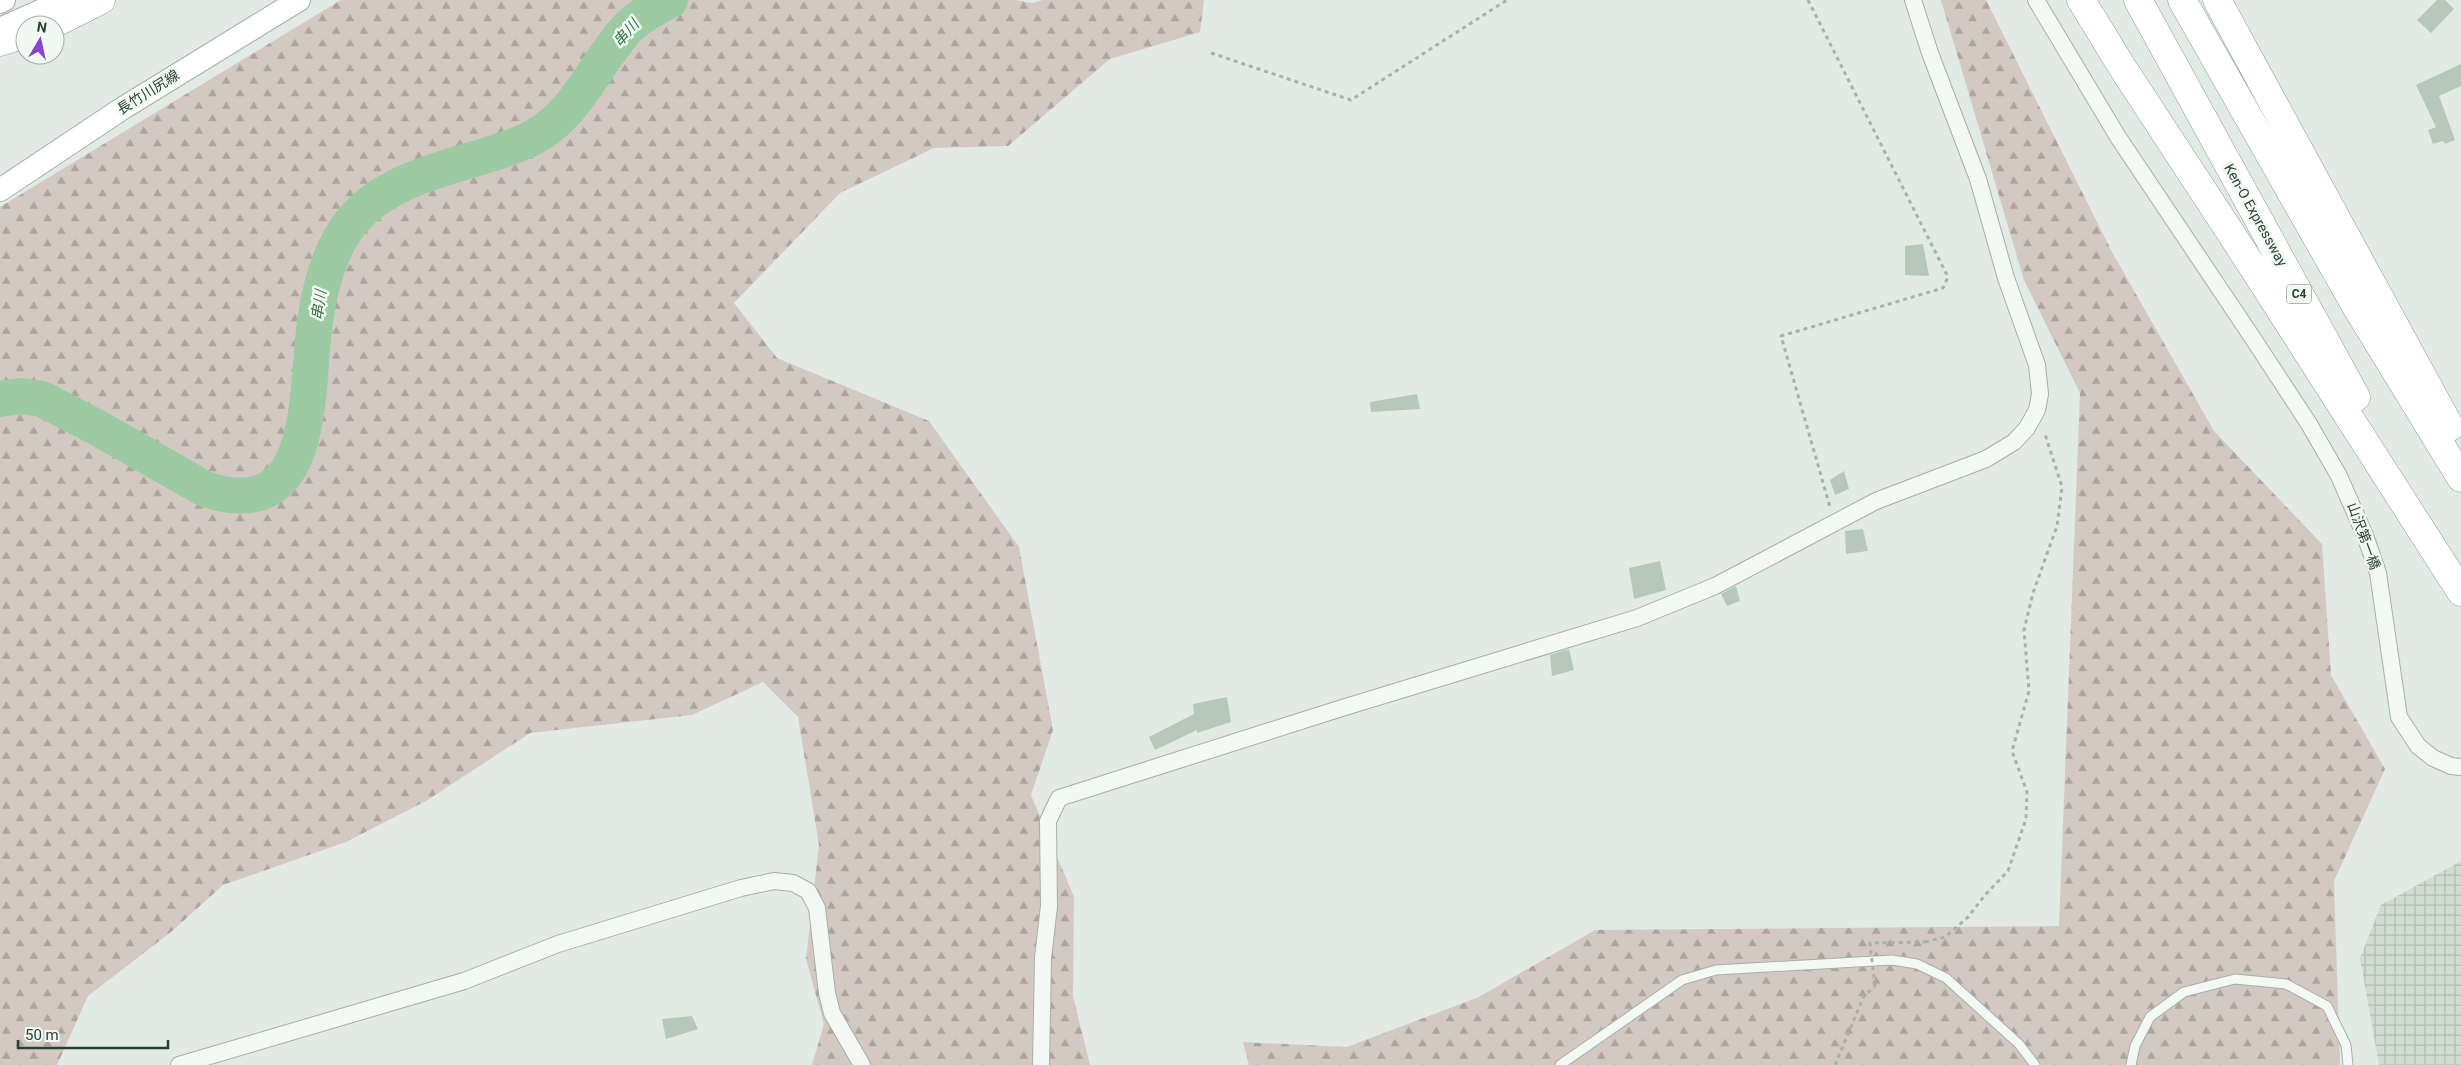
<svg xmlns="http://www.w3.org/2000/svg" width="2461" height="1065" font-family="Roboto,'Noto Sans JP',sans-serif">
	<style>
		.industrial { fill: url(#industrial-grid) }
		.forest { fill: url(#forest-firs) }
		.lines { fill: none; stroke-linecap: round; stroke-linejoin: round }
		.river { stroke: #9ccba3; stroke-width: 36 }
		.building { fill: #b8c7bc }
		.service-casing { stroke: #a2b1a7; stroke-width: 11 }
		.minor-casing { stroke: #a2b1a7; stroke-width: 18 }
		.secondary-casing { stroke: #a2b1a7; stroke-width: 24 }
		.motorway-casing { stroke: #88a18e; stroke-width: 29 }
		.path { stroke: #a7b3aa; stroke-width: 3; stroke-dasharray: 4 4; stroke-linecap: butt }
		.service { stroke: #f4f8f5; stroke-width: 9 }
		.minor { stroke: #f4f8f5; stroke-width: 16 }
		.secondary { stroke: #fff; stroke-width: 22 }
		.motorway { stroke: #fff; stroke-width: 28 }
		.path-bridge { stroke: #a7b3aa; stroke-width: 3; stroke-dasharray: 4 4; stroke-linecap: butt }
		.labels { text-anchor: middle; stroke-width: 5; stroke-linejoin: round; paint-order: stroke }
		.shield { fill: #f1f7f2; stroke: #65786a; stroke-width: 1 }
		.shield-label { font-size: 12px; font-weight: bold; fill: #294230 }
		.street-label { font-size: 14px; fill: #294230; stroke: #f1f7f2 }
		.water-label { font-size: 15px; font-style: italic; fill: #32773f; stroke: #f1f7f2 }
	</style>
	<defs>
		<pattern id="industrial-grid" width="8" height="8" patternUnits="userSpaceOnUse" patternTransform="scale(1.25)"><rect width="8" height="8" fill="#cfdcd2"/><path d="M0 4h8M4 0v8" fill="none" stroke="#b2beb5"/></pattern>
		<pattern id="forest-firs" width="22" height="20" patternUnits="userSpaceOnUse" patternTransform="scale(1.25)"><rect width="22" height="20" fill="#d4c9c2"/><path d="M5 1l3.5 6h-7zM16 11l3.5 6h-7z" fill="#aca59e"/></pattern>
	</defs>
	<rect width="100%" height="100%" fill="#e1eae4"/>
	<!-- industrial -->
	<path class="industrial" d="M2461,861v204h-82l-19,-107 21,-53z"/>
	<!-- forest -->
	<path class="forest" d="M341,0h674l18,3 10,-3h161l-4,32 -90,27 -102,87 -74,2 -94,45 -106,110 43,55 152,63 90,126 34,183 -22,65 43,102 -1,99 17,69h-278l12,-41 -18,-65 13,-114 -21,-128 -35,-35 -71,33 -162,18 -104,68 -80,41 -123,43 -52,47 -83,64 -31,69h-57v-858z
		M1941,0h45l126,252 102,179 108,113 9,131 54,94 -51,112 6,184h-1091l-6,-23 104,5 132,-50 116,-67 464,-4 21,-533 -56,-113z"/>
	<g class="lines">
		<!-- river -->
		<path class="river" d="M0,399l21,-3 21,3 54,28 109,62c113,38 100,-96 110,-167 4,-29 11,-58 25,-83 36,-67 124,-70 186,-98 50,-22 66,-74 100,-111 12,-14 29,-21 44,-30"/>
	</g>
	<!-- building -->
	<path class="building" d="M2437,0h8l9,9 -23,24 -14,-13z
		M2461,64v22l-22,10 16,44 -10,4 -2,-3 -10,3 -5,-14 8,-3 -20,-42z
		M1923,244l6,32 -24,-1v-29z
		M1417,394l3,15 -49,3 -1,-10z
		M1844,471l5,18 -14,6 -5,-15z
		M1863,529l5,22 -22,3 -1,-23z
		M1660,561l6,29 -32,9 -5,-31z
		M1736,586l4,15 -13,5 -6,-12z
		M1569,649l5,21 -22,6 -2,-21z
		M1227,697l4,25 -34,11v-3l-42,20 -6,-13 45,-23 -1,-10z
		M692,1016l6,13 -32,10 -4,-20z"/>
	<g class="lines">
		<!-- service casing -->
		<g class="service-casing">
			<path id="service" d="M1560,1065l122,-85 34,-10 176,-10 25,4 29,14 73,66 16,21
				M2131,1065l4,-19 15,-29 34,-25 51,-13 51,5 41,22 19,39 2,20"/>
		</g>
		<!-- minor casing -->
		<g class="minor-casing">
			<path id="minor" d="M2036,0l82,137 136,203 55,84 30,52 27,62 12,35 21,144 19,29 15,12 18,8 10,1
				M179,1065l285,-84 94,-37 183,-56 33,-7 19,2 15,8 9,17 10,85 5,20 30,52
				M1041,1065l2,-107 6,-52 -1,-85 11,-23 283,-90 295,-90 78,-32 161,-85 110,-42 28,-17 13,-14 10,-18 3,-16 -3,-29 -31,-87 -28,-99 -48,-126 -17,-53"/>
		</g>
		<!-- secondary casing -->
		<g class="secondary-casing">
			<path id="secondary" d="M0,2l4,-2
				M0,29l65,-29
				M0,190l120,-80 179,-110"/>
		</g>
		<!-- motorway casing -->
		<g class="motorway-casing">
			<path id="motorway" d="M2081,0l43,70 125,191 212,331
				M2138,0l218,397
				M2182,0l175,308 104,170
				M2217,0l233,427
				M51,25l50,-25
				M0,42l25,-8"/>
		</g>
		<!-- path -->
		<path class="path" d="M1808,0l140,277 -5,11 -162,48 49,171
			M1211,53l140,47 156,-100
			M1925,942l20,-5 23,-20 17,-22 23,-24 18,-52 1,-27 -15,-41 17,-60 -5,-61 9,-37 24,-67 5,-39 -17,-53
			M1835,1065l29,-69 11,-10"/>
		<!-- service -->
		<use href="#service" class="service"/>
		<!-- minor -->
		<use href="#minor" class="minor"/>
		<!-- secondary -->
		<use href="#secondary" class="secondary"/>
		<!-- motorway -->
		<use href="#motorway" class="motorway"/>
		<!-- path-bridge -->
		<path class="path-bridge" d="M1875,986l-5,-43 55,-1"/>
	</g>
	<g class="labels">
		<!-- shield labels -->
		<rect class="shield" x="2286.5" y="284.5" width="25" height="19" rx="4"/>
		<g class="shield-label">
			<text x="2299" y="298">C4</text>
		</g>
		<!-- street labels -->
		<g class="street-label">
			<text transform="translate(148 92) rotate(-32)" y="5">長竹川尻線</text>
			<text transform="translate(2256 215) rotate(61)" y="5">Ken-O Expressway</text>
			<text transform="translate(2364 536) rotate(70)" y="5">山沢第一橋</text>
		</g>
		<!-- water labels -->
		<g class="water-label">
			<text transform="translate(626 33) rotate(-48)" y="5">串川</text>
			<text transform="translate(319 305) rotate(-82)" y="5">串川</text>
		</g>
	</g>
	<!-- north arrow -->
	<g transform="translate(40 40) rotate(9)"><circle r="24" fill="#f1f7f2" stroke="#a1afa4"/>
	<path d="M0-4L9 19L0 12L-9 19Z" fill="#8945d1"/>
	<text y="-8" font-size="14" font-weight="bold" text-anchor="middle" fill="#294230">N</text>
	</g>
	<!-- scale -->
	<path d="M18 1040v8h150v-8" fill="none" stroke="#294230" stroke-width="2.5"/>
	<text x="25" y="1040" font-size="15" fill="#294230" stroke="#f1f7f2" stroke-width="4" paint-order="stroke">50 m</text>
</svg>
